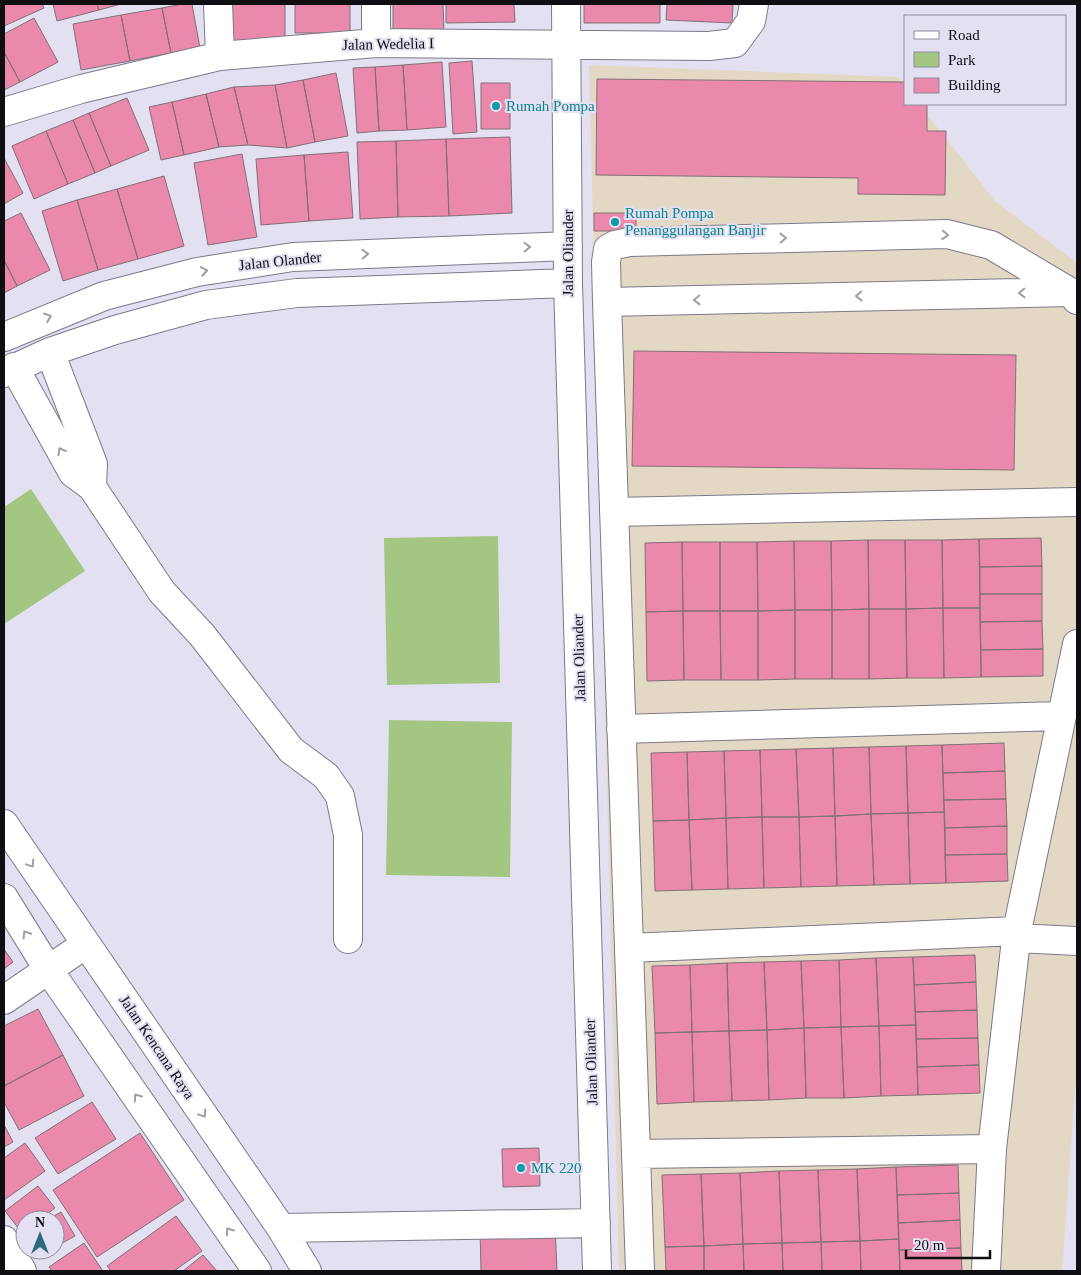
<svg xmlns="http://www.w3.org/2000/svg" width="1081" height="1275" font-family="'Times New Roman',serif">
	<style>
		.commercial { fill: #e3d8c3 }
		.green { fill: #a4c683 }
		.building { fill: #ea89ac; stroke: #827075 }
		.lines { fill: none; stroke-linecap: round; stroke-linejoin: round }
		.minor-casing { stroke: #7c7a8a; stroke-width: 30 }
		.minor { stroke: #fff; stroke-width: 28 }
		.oneway { stroke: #9f9fa1 }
		.culture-dot { fill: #0f9aa8; stroke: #e3e0f2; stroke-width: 2 }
		.labels { text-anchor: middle; stroke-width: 4; stroke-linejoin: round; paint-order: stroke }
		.street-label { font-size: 15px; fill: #0f0e13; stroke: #e3e0f2 }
		.culture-label { font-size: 15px; fill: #0d838f; stroke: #e3e0f2; text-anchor: start }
	</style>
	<rect width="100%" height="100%" fill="#e3e0f2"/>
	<!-- commercial -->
	<path class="commercial" d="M589,65l309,12 7,8v19h14l76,97 82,62v799l-15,209h-443z"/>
	<!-- green -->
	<path class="green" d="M31,489l54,82 -81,53v-117z
		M498,536l2,147 -113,2 -3,-147z
		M389,720l123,2 -2,155 -124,-2z"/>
	<!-- building -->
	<path class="building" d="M4,4h38l2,4 -40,18z
		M53,4h44l2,6 -42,11z
		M97,4h24l-22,6z
		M183,4h9l8,44 -29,5 -9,-45z
		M228,4h57v40h-57z
		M295,4h55v29h-55z
		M393,4h50l1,27 -51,1z
		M446,4h68l1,18 -69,1z
		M584,4h76v19h-76z
		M667,4h66l-1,19 -66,-3z
		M162,8l9,45 -41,8 -9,-46z
		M121,15l9,46 -49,9 -8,-46z
		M34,18l24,44 -38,20 -16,-30v-18z
		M4,52l16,30 -16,8z
		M472,61l5,71 -24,2 -4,-71z
		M442,62l4,65 -39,3 -4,-65z
		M403,65l4,65 -28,1 -4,-64z
		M375,67l4,64 -22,2 -4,-65z
		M336,73l12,63 -33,6 -12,-62z
		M597,79l308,3v22h22v27h19l-1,64 -87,-1v-16l-262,-3z
		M303,80l12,62 -28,6 -12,-63z
		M481,83h29v46h-29z
		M275,85l12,63 -39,-3 -14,-58z
		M234,87l14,58 -29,2 -13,-53z
		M206,94l13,53 -35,8 -12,-53z
		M127,98l22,52 -38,16 -22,-53z
		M172,102l12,53 -23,5 -12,-53z
		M89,113l22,53 -16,7 -22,-53z
		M73,120l22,53 -27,11 -22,-53z
		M46,131l22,53 -34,15 -22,-53z
		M510,137l2,76 -63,3 -3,-77z
		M446,139l3,77 -51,1 -2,-76z
		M396,141l2,76 -38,2 -3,-77z
		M348,152l5,66 -44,3 -5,-66z
		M242,154l15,83 -49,8 -14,-82z
		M304,155l5,66 -48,4 -5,-66z
		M4,158l19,35 -19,11z
		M164,176l20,70 -46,13 -21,-70z
		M117,189l21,70 -40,11 -21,-70z
		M77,200l21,70 -35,11 -21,-70z
		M21,213l29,57 -33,16 -13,-26v-39z
		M594,213h42v18h-42z
		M4,260l13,26 -13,7z
		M634,351l382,4 -2,115 -382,-4z
		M1041,538l1,28 -62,1 -1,-28z
		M979,539l1,69h-37l-1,-68z
		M868,540l1,69 -37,1 -1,-69z
		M868,540h37l1,69h-37z
		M905,540h37l1,68 -37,1z
		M794,541l1,69 -37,1 -1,-69z
		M794,541h37l1,69h-37z
		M682,542l1,69 -37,1 -1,-69z
		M682,542h38v69h-37z
		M720,542h37l1,69h-38z
		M1042,566v28h-62v-27z
		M980,594h62v27l-62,1z
		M943,608l1,70h-37l-1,-69z
		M943,608h37l1,69 -37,1z
		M869,609v70h-37v-69z
		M869,609h37l1,69 -38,1z
		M795,610v69l-37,1v-69z
		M795,610h37v69h-37z
		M683,611l1,69 -37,1 -1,-69z
		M683,611h37l1,69h-37z
		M720,611h38v69h-37z
		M1042,621l1,28 -62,1 -1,-28z
		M1043,649v27l-62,1v-27z
		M1004,743l1,28 -62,2 -1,-28z
		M942,745l2,67 -36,1 -2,-67z
		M906,746l2,67 -37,1 -2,-67z
		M869,747l2,67 -36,2 -2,-68z
		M833,748l2,68 -36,1 -3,-68z
		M796,749l3,68h-37l-2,-67z
		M760,750l2,67 -36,1 -2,-67z
		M724,751l2,67 -37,2 -2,-68z
		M687,752l2,68 -36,1 -2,-68z
		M1005,771l1,28 -62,1 -1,-27z
		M1006,799l1,27 -62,2 -1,-28z
		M944,812l2,71 -36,1 -2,-71z
		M908,813l2,71 -36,1 -3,-71z
		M871,814l3,71 -37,1 -2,-70z
		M835,816l2,70 -36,1 -2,-70z
		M762,817l2,71 -36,1 -2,-71z
		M762,817h37l2,70 -37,1z
		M726,818l2,71 -36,1 -3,-70z
		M689,820l3,70 -37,1 -2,-70z
		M1007,826v28l-62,1v-27z
		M1007,854l1,27 -62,2 -1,-28z
		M4,949l9,13 -9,7z
		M975,955l1,27 -62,3 -1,-28z
		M913,957l3,68 -37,1 -3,-68z
		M876,958l3,68 -38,1 -2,-67z
		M839,960l2,67 -37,1 -3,-67z
		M801,961l3,67 -37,2 -3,-68z
		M764,962l3,68 -38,1 -2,-68z
		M727,963l2,68 -37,1 -2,-67z
		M690,965l2,67 -37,1 -3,-67z
		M976,982l1,28 -62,2 -1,-27z
		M38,1009l25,46 -59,31v-60z
		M977,1010l1,28 -62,1 -1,-27z
		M916,1025l2,70 -37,1 -2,-70z
		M879,1026l2,70 -37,2 -3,-71z
		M841,1027l3,71h-38l-2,-70z
		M804,1028l2,70 -37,2 -2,-70z
		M767,1030l2,70 -37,1 -3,-70z
		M729,1031l3,70 -38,1 -2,-70z
		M692,1032l2,70 -37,2 -2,-71z
		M978,1038l1,27 -62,2 -1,-28z
		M63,1055l21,41 -65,34 -15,-28v-16z
		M979,1065l1,28 -62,2 -1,-28z
		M92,1102l24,37 -58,35 -23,-36z
		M4,1125l9,17 -9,5z
		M140,1133l44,67 -87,57 -44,-67z
		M25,1143l20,28 -41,29v-42z
		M539,1148l1,38 -37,1 -1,-38z
		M958,1165l1,28 -62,2 -1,-28z
		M896,1167l3,72 -39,2 -3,-72z
		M857,1169l3,72 -39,1 -3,-72z
		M818,1170l3,72 -39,1 -3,-72z
		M779,1171l3,72 -39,1 -3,-71z
		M740,1173l3,71 -39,2 -3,-72z
		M701,1174l3,72 -39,1 -3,-72z
		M38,1186l17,22 -16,12h-14v11l-3,2 -17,-22z
		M959,1193l1,27 -62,3 -1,-28z
		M61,1212l14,24 -20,11v-27h-8z
		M176,1216l26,35 -28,20h-63l-4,-5z
		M960,1220l1,28 -62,2 -1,-27z
		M555,1226l2,45h-76l-1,-43z
		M899,1239l1,32h-39l-1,-30z
		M860,1241l1,30h-39l-1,-29z
		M821,1242l1,29h-39l-1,-28z
		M84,1243l19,28h-51l-3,-4z
		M782,1243l1,28h-39l-1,-27z
		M743,1244l1,27h-40v-25z
		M704,1246v25h-38l-1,-24z
		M961,1248l1,23h-62l-1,-21z
		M203,1255l14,16h-34z"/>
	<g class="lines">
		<!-- minor casing -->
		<g class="minor-casing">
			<path id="minor" d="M218,4l2,52
				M376,4v39
				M566,4l2,279 29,988
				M4,112l77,-23 139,-33 156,-13 333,3 26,-3 16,-22 3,-17
				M1070,292l-463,10 -1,-40 2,-13 7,-4 14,-3 318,-8 44,11 79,47 7,8
				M607,302l33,969
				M4,337l100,-41 93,-24 96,-15 275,-11
				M50,352l43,112 -1,23
				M14,367l59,106 19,14 70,105 40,43 89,115 35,26 14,20 8,39v104
				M4,373l46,-21 65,-22 91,-25 91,-12 271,-10
				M614,512l463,-10
				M621,729l441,-13
				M4,824l277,404 26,43
				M4,898l44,71 209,302
				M1016,938l61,3
				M629,948l388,-17
				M4,1000l82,-56
				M636,1154l356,-5
				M281,1228l315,-5
				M4,1240l18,31
				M986,1271l6,-122 25,-218 60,-287"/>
		</g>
		<!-- minor -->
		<use href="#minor" class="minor"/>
	</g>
	<!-- one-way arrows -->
	<defs><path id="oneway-chevron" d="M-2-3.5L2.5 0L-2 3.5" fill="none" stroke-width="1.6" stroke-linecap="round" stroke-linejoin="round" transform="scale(1.25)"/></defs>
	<g class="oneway">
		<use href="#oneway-chevron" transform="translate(945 235) rotate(4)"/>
		<use href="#oneway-chevron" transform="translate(783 238) rotate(-1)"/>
		<use href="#oneway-chevron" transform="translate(527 247) rotate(-2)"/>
		<use href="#oneway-chevron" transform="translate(365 254) rotate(-2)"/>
		<use href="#oneway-chevron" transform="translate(204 271) rotate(-10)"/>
		<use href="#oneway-chevron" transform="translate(1022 293) rotate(179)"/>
		<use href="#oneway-chevron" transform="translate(859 296) rotate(179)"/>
		<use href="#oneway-chevron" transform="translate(697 300) rotate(179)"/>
		<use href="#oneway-chevron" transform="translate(48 317) rotate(-21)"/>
		<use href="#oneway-chevron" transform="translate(61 451) rotate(-119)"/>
		<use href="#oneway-chevron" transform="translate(31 864) rotate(56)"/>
		<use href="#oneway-chevron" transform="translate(26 934) rotate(-122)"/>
		<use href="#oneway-chevron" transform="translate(137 1097) rotate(-125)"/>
		<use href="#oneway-chevron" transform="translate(203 1114) rotate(56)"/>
		<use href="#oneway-chevron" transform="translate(229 1231) rotate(-125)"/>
	</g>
	<!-- markers -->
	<g class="culture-dot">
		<circle cx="496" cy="106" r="5"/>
		<circle cx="615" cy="222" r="5"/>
		<circle cx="521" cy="1168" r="5"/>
	</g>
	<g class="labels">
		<!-- street labels -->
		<g class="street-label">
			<text transform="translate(388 44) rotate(-1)" y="5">Jalan Wedelia I</text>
			<text transform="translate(568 253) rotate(-90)" y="5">Jalan Oliander</text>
			<text transform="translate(280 261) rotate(-6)" y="5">Jalan Olander</text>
			<text transform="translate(579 658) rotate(-92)" y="5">Jalan Oliander</text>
			<text transform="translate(157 1047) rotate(56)" y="5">Jalan Kencana Raya</text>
			<text transform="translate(591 1062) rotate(-92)" y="5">Jalan Oliander</text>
		</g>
		<!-- culture labels -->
		<g class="culture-label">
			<text x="506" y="111">Rumah Pompa</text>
			<text x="625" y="218">Rumah Pompa<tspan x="625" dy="17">Penanggulangan Banjir</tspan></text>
			<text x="531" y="1173">MK 220</text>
		</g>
	</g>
	<!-- border -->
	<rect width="1081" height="1275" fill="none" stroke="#0f0e13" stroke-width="10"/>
	<!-- legend -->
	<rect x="904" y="15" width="162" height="90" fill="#e3e0f2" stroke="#8e8c99"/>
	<rect x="914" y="31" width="25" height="8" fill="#ffffff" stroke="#8e8c99"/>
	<text x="948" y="40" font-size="15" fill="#0f0e13">Road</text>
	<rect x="914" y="52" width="25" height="15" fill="#a4c683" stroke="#8e8c99"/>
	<text x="948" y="65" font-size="15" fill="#0f0e13">Park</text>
	<rect x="914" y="78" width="25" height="15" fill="#ea89ac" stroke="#8e8c99"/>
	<text x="948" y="90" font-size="15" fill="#0f0e13">Building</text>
	<!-- north arrow -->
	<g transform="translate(40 1235)"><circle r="24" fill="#e3e0f2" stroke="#8e8c99"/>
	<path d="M0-4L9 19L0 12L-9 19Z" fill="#2d6a81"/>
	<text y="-8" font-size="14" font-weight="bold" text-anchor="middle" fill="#0f0e13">N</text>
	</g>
	<!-- scale -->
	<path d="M906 1250v8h84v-8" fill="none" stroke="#0f0e13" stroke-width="2.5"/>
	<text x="914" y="1250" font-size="15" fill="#0f0e13" stroke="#e3e0f2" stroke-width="4" paint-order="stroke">20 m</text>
</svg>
